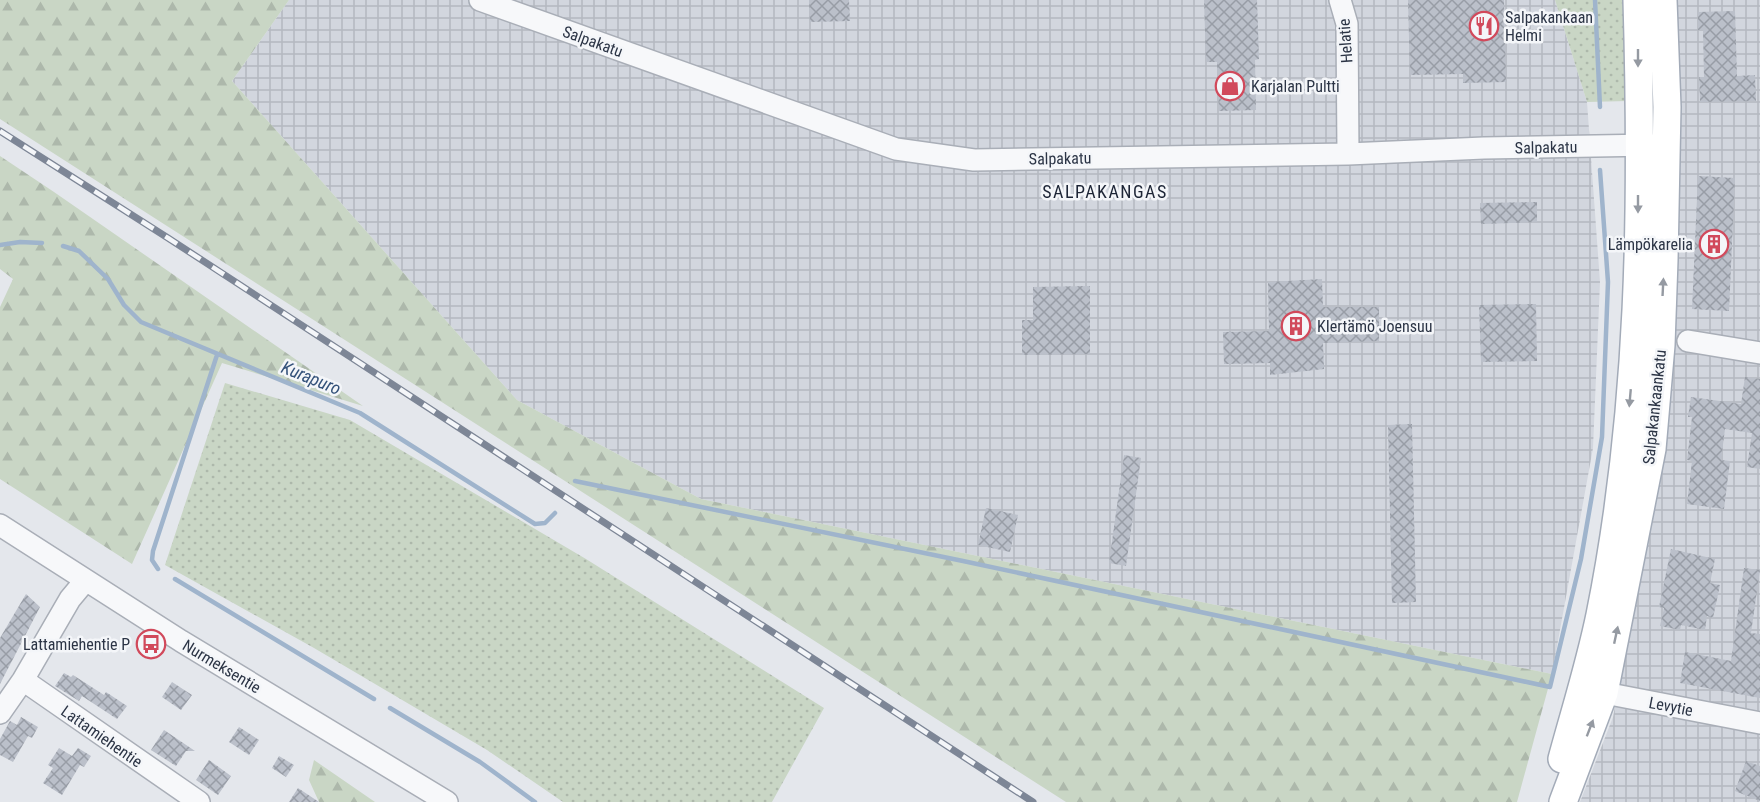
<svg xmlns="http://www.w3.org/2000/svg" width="1760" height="802" font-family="'Roboto Condensed',sans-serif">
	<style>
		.industrial { fill: url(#industrial-grid) }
		.grass { fill: url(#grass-dots) }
		.forest { fill: url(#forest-firs) }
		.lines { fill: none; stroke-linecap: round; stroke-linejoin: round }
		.stream { stroke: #9fb4cc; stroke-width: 4.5 }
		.building { fill: url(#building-cross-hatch) }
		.minor-casing { stroke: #a9aeb7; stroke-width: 24 }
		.major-casing { stroke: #a3abb8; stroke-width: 30 }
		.minor { stroke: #f7f8fa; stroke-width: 21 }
		.major { stroke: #fff; stroke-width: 27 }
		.rail-casing { stroke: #7d8696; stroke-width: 7 }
		.rail { stroke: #f4f6f9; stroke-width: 4.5; stroke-dasharray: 14; stroke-linecap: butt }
		.oneway { fill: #959aa2 }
		.labels { text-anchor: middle; stroke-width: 5; stroke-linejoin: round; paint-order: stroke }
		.poi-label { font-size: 16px; fill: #2b3445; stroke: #f4f6f9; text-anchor: start }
		.street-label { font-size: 16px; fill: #2b3445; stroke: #f4f6f9 }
		.neighbourhood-label { font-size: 18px; letter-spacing: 1.5px; fill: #1d2536; stroke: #f4f6f9 }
		.water-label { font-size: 18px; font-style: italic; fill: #34527a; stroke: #f4f6f9 }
	</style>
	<defs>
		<pattern id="industrial-grid" width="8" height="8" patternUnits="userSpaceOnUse" patternTransform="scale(1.5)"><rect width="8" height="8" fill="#d2d6de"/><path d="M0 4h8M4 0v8" fill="none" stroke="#b4b8c0"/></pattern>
		<pattern id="grass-dots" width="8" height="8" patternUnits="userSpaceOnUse" patternTransform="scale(1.5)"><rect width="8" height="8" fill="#c9d6c5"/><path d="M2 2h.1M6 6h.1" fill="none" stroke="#adb8ab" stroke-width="1.8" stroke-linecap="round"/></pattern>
		<pattern id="forest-firs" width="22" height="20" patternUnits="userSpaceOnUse" patternTransform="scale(1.5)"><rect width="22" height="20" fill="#c9d6c5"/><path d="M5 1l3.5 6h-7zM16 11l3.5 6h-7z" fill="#adb8ab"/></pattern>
		<pattern id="building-cross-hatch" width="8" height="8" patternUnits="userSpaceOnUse" patternTransform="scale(1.5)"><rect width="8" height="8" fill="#bbc0ca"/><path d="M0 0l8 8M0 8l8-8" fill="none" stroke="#989da6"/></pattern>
	</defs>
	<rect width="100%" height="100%" fill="#e4e7ec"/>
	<!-- industrial -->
	<path class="industrial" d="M289,0h1266l32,102 13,180 -7,166 -41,226 -851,-175 -184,-99 -285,-319z
		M1670,0h90v802h-180l33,-85 34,-183z"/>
	<!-- grass -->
	<path class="grass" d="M1555,0h69l4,101 -41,1z
		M225,383l125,37 236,139 238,149 -52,94h-209l-76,-52 -173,-102 -149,-83z"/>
	<!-- forest -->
	<path class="forest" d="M0,0h289l-57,81 285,319 184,99 851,175 -35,128h-451l-1066,-683z
		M0,156l54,36 309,214 -141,-43 -90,201 -132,-85v-172l13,-28 -13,-10z
		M314,760l61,42h-56l-10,-22z"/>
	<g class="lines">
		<!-- stream -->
		<path class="stream" d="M1595,0l5,107
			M0,245l20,-3 22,1
			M63,246l16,5 29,28 16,26 17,17 219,91 175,111 10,-1 10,-10
			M575,481l388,80 587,126 31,-128 21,-122 6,-155 -8,-112
			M158,569l-6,-9 1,-9 64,-196
			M175,579l199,120
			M390,708l90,54 55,40"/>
	</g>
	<!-- building -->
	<path class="building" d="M809,0h40l1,21 -40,1z
		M1204,0h53l2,59 -4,1 1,50 -37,1 -2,-49h-11z
		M1408,0h96l2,82 -43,1v-9l-53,1z
		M1735,11l2,65 18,-1 1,26 -56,1 -1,-25h5l-1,-47h-5v-18z
		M1698,176l37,2 -6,133 -37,-2z
		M1537,202v20l-56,2 -1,-21z
		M1322,279l1,28h56v34l-56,2 1,26 -54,6v-12l-46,1 -1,-32 46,-1 -1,-49z
		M1090,286v68l-68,1v-35h11v-33z
		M1536,304l1,57 -56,1 -2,-57z
		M1745,377l15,2v90l-13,-2 5,-34 -27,-4 -4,31 9,1 -6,48 -37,-5 5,-43 -5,-1 5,-43h-4l3,-20 50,7z
		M1412,424l4,178 -24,1 -4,-178z
		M1124,455l17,3 -15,108 -17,-3z
		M986,508l32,7 -8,37 -32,-7z
		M1671,549l44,10 -5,24 10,2 -7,33 -6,-2 -2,14 -24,-5 -1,5 -20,-4 4,-18 -5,-1z
		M1744,568l16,2 -9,63 9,1v64l-80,-15 5,-31 46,9z
		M26,594l14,13 -40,77v-46z
		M64,673l7,4 2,-2 31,20 2,-3 21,14 -10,13 -35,-23 -3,5 -24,-15z
		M172,682l20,13 -11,15 -19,-13z
		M21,717l17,10 -6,11 -4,-2 -15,26 -13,-7v-16l10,-18 7,4z
		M239,727l20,13 -10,15 -20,-13z
		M164,730l31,21h-9l-10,15 -25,-16z
		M59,748l13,8 6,-8 13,8 -7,11 -4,-2 -18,30 -19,-12 10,-15 -5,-3z
		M279,756l15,9 -8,12 -14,-9z
		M209,760l22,16 -13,19 -22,-15z
		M1746,761l14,5v35l-25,-10z
		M298,788l21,14h-30z"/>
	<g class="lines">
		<!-- minor casing -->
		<g class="minor-casing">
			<path id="minor" d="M480,0l416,149 78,11 374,-6 136,-6 168,-3
				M1340,0l7,24 1,130
				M1688,341l72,12
				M0,525l181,116 266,161
				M23,680l176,122
				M1589,690l171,33
				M0,713l23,-33 47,-81 15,-18"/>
		</g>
		<!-- major casing -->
		<g class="major-casing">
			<path id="major" d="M1562,759c13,-48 28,-95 38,-144 41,-203 43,-410 37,-615
				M1563,802l41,-109 48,-244 9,-104 3,-85 3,-153 -4,-107"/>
		</g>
		<!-- minor -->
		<use href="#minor" class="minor"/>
		<!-- major -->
		<use href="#major" class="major"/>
		<!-- rail casing -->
		<g class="rail-casing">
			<path id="rail" d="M0,131l168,107 865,564"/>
		</g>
		<!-- rail -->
		<use href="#rail" class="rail"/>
	</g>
	<!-- one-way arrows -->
	<defs><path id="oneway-solid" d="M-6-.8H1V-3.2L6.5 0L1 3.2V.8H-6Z" transform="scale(1.5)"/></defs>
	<g class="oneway">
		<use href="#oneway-solid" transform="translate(1638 58) rotate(90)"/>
		<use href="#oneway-solid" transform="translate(1638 204) rotate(90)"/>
		<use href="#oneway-solid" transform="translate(1663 287) rotate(-87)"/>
		<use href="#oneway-solid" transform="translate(1630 398) rotate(95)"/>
		<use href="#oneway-solid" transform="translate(1616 635) rotate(-78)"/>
		<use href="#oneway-solid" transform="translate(1590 728) rotate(-69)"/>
	</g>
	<!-- icons -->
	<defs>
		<g id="restaurant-ring" transform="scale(1.5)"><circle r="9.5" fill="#f4f6f9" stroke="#d1495b" stroke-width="1.5"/><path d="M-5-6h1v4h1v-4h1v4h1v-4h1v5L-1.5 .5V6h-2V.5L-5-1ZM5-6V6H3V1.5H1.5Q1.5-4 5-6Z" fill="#d1495b"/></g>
		<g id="shop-ring" transform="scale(1.5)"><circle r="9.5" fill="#f4f6f9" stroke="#d1495b" stroke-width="1.5"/><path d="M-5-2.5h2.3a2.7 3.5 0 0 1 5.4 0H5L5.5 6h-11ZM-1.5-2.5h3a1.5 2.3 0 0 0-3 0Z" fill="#d1495b"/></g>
		<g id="building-ring" transform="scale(1.5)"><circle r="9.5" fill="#f4f6f9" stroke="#d1495b" stroke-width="1.5"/><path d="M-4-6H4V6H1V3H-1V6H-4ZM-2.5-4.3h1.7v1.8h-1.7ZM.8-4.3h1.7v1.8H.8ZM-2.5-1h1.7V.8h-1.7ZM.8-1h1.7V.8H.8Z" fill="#d1495b"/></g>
		<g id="bus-ring" transform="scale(1.5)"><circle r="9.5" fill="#f4f6f9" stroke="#d1495b" stroke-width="1.5"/><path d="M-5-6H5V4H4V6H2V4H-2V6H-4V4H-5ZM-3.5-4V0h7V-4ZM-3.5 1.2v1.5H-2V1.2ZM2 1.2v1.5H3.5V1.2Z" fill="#d1495b"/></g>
	</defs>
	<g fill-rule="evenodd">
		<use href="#restaurant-ring" x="1484" y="26"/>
		<use href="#shop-ring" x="1230" y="86"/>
		<use href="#building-ring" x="1714" y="244"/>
		<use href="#building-ring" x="1296" y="326"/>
		<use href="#bus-ring" x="151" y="644"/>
	</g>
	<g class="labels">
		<!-- poi labels -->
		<g class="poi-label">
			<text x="1505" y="23">Salpakankaan<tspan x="1505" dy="18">Helmi</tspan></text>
			<text x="1251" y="92">Karjalan Pultti</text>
			<text x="1693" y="250" text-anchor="end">Lämpökarelia</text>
			<text x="1317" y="332">KIertämö Joensuu</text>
			<text x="130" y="650" text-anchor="end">Lattamiehentie P</text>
		</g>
		<!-- street labels -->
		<g class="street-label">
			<text transform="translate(593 41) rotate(20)" y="6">Salpakatu</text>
			<text transform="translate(1345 41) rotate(-94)" y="6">Helatie</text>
			<text transform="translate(1546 147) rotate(-1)" y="6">Salpakatu</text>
			<text transform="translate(1060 158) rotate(-1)" y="6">Salpakatu</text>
			<text transform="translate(1654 407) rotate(-84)" y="6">Salpakankaankatu</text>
			<text transform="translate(222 666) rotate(31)" y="6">Nurmeksentie</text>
			<text transform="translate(1671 706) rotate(11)" y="6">Levytie</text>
			<text transform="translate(102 736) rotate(35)" y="6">Lattamiehentie</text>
		</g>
		<!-- neighbourhood labels -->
		<g class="neighbourhood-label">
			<text x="1105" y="198">SALPAKANGAS</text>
		</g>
		<!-- water labels -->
		<g class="water-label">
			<text transform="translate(311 378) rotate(22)" y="6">Kurapuro</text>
		</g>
	</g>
</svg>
